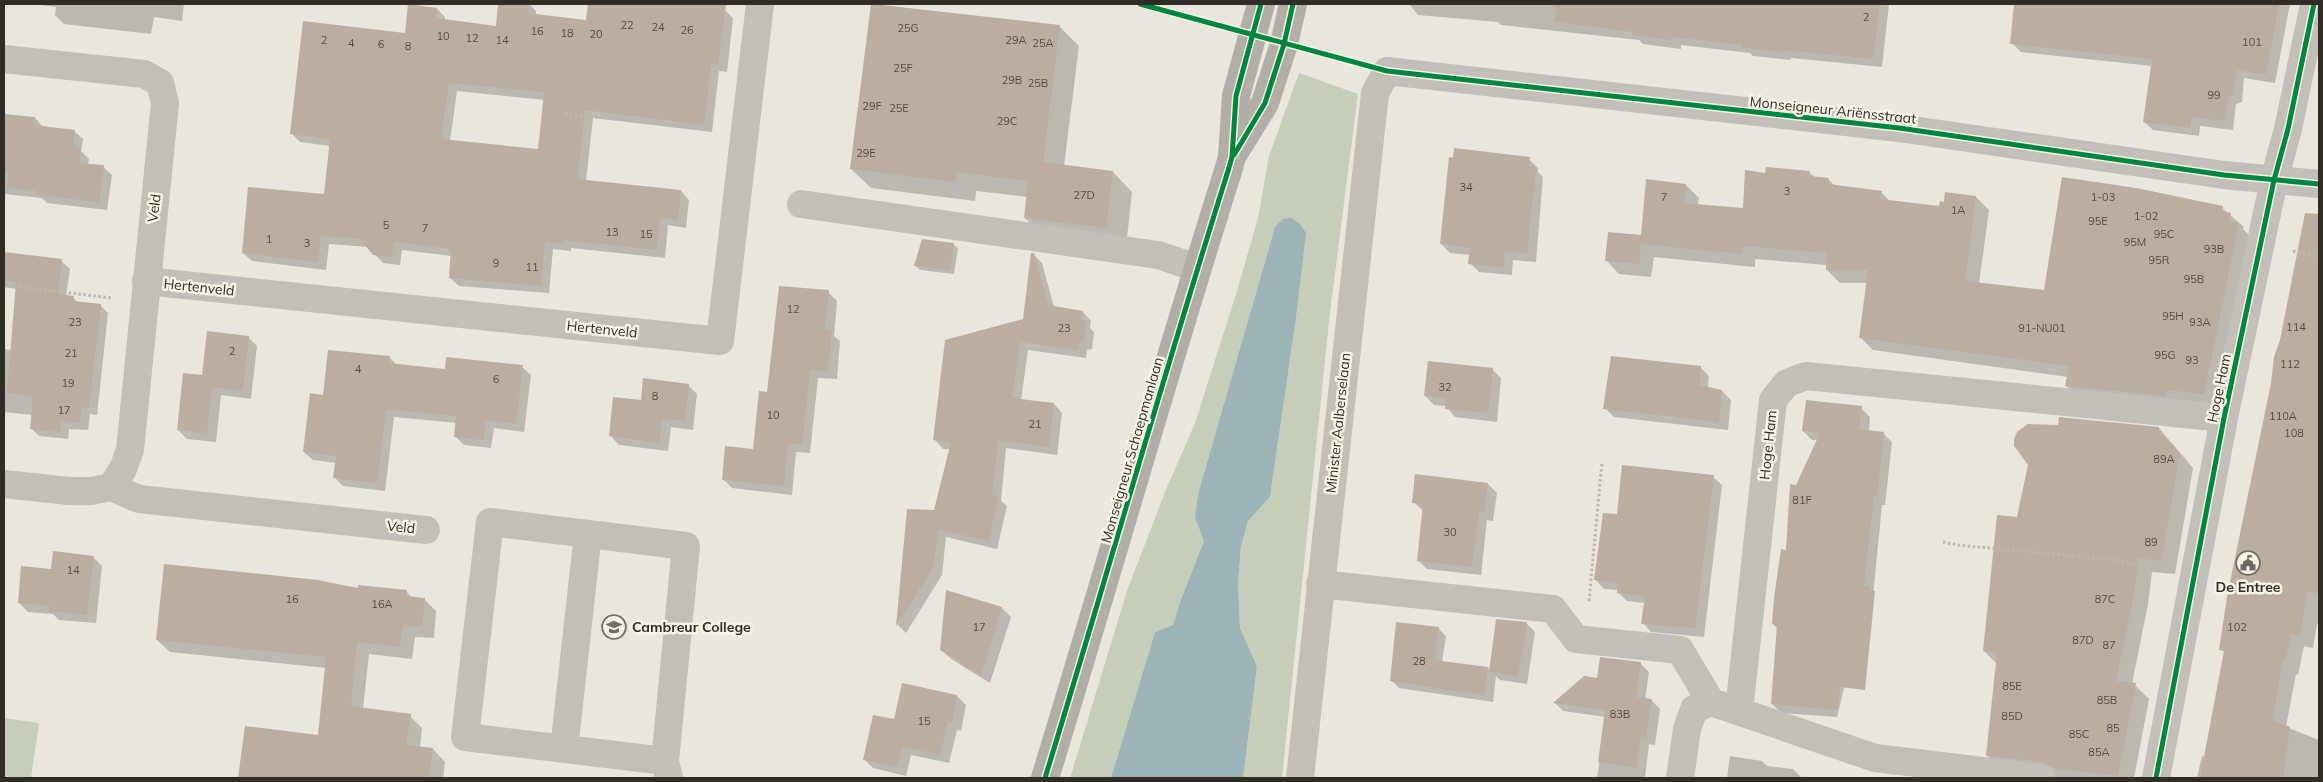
<svg xmlns="http://www.w3.org/2000/svg" width="2323" height="782" font-family="Mulish,sans-serif">
	<style>
		.green { fill: #c6ceb9 }
		.water { fill: #9cb3b8 }
		.shadow { fill: #0003; fill-rule: evenodd }
		.building { fill: #bbaea1; fill-rule: evenodd }
		.lines { fill: none; stroke-linecap: round; stroke-linejoin: round }
		.path { stroke: #bbb7b0; stroke-width: 3; stroke-dasharray: 2.5 2.5; stroke-linecap: butt }
		.minor { stroke: #c2beb8; stroke-width: 28 }
		.major { stroke: #b1ada7; stroke-width: 28 }
		.cycleway-casing { stroke: #f6f2e5; stroke-width: 8 }
		.cycleway { stroke: #00873e; stroke-width: 5 }
		.labels { text-anchor: middle; stroke-width: 5; stroke-linejoin: round; paint-order: stroke }
		.number-label { font-size: 11px; fill: #544c45 }
		.street-label { font-size: 14px; fill: #322c26; stroke: #f6f2e5 }
		.poi-label { font-size: 14px; font-weight: bold; fill: #322c26; stroke: #f6f2e5 }
	</style>
	<rect width="100%" height="100%" fill="#e9e6de"/>
	<!-- green -->
	<path class="green" d="M1299,73l59,21 -28,218 -48,466h-39l14,-112 -17,-38 -2,-45 3,-36 7,-26 22,-24 25,-172 -20,-98 -77,267 -3,24 9,23 -24,61 -7,23 -18,7 -44,146h-41l57,-187 38,-99 30,-69 42,-132 21,-73 11,-62z
		M4,718l35,5 -8,55h-27z"/>
	<!-- water -->
	<path class="water" d="M1291,218l9,6 6,9 -11,92 -25,172 -22,24 -7,26 -3,36 2,45 17,38 -14,112h-132l44,-146 18,-7 7,-23 24,-61 -9,-23 3,-24 77,-267 8,-8z"/>
	<!-- shadow -->
	<path class="shadow" d="M35,4h149l-2,17 -28,-4 -3,17 -87,-10 -9,-9 1,-8z
		M499,4h30l7,7v4l51,6 2,-17h89l46,5 9,9 -6,54 -8,-1 -7,61 -119,-14 -7,63 95,10 8,9 -3,28 -18,-3 -3,33 -94,-10v3l-18,-2 -4,44 -90,-7 -9,-8 1,-22 -49,-6 -2,15 -17,-2 -15,-16 -39,-3 -3,26 -74,-9 -9,-8 82,-57 5,-50 -30,-4 -8,-8 145,-125 8,8v4l52,7zM457,91l88,9 -5,50 -90,-9z
		M872,4l187,22 20,20 -15,120 49,6 19,20 -6,55 -81,-10 -20,-19 3,-21 -52,-6 -1,10 -104,-13 -20,-19z
		M1409,4h480l-7,63 -91,-9v2l-38,-4 -3,-3 -69,-8v4l-38,-5 -4,-4 -138,-15 -3,-3 -80,-7z
		M2016,4h274l-15,79 -31,-5 -2,24 -6,2 -3,26 -33,-4 -1,10 -46,-6 -9,-8 8,-56 -131,-14 -9,-9z
		M4,115l31,3 8,9 31,4 9,8 -2,12 8,8 -1,6 15,2 9,8 -5,35 -60,-7 -5,-5 -38,-4z
		M1529,159l9,9v4l5,5 -7,85 -23,-2 -1,15 -33,-3 -9,-9v-8l-20,-2 -9,-9z
		M1809,172l7,6 13,2 7,7 45,5 10,10 49,6 36,-11 13,13 -10,74 66,8 177,-84 22,19 -1,2 9,9 -35,168 -137,-7 -14,-13 2,-9 -195,-27 -13,-13 7,-54h-27l-13,-13v-5l-72,-6v8l-101,-10 -3,20 -32,-3 -13,-14 36,-24 44,-51 13,13 -1,7 46,5 22,-36z
		M953,244l5,4 -4,26 -34,-4 -5,-5z
		M4,253l57,8 9,8 -4,27 7,1 5,6 22,2 8,8 -11,102 -7,-1 -2,16 -19,-1 -1,10 -29,-3 -8,-8 1,-13 -28,-3v-63l8,1 5,-61 -13,-2z
		M1033,254l9,9 12,44 29,5 8,9 -1,7 4,4 -2,17 -5,1 -1,8 -58,-8 -7,51 33,3 8,9 -5,42 -51,-7 -5,53 6,5 -10,43 -51,-12 -4,38 -36,58 -8,-8 10,-115 27,1 15,-62h-7l-8,-9 89,-120z
		M2298,258l21,6v361l-2,-1 -4,24 -9,-2 -6,29 -2,-1 -10,53 33,13v38h-122l5,-22 3,1 20,-104 -4,-4z
		M828,292l9,9 -3,35 6,5 -3,38 -19,-1 -8,75 -14,-1 -4,43 -60,-7 -9,-9 31,-28 15,-58z
		M248,337l9,9 -6,53 -30,-4 -5,47 -29,-3 -9,-9 25,-54z
		M389,357l8,8 49,5 76,-3 9,8 -7,57 -30,-4 -3,20 -27,-3 -9,-9 2,-13 -63,-6 -9,74 -42,-5 -8,-8 1,-15 -23,-3 -9,-8 20,-56z
		M1700,367l9,9 -1,12 14,3 9,9 -3,30 -114,-13 -9,-9z
		M1492,369l9,9 -4,44 -42,-5 -9,-11 -12,-1 -9,-9z
		M688,385l9,9 -4,36 -22,-3 -3,24 -49,-6 -9,-10 32,-34z
		M1861,408l9,9 -1,14 14,2 9,9 -7,63h-3l-10,101 -8,-1 -27,112 -56,-4 -9,-9 6,-75 -5,-5 24,-138 21,-46h-6l-9,-9z
		M2159,428l34,40 -18,106 -23,-2 -4,32 -16,80 3,1 14,14 -15,79h-72l-61,-9 -14,-14 10,-91 -13,-13 34,-132z
		M1713,477l9,8 -18,152 -53,-5 -8,-9 2,-20 -18,-2 -9,-9v-2l-14,-1 -8,-9 22,-64z
		M1488,484l9,9 -4,28 -6,-1 -6,55 -54,-6 -9,-9 5,-49 -9,-9z
		M93,557l9,9 -6,57 -37,-3 -6,-6 -25,-2 -9,-9 33,-33z
		M359,589l47,2 6,7 12,1 12,12 -2,27 -19,-1 -3,22 -43,-5 -6,55 47,7 12,12 -2,20 13,1 12,13 -2,16h-203l6,-50 73,8 7,-68 -156,-16 -13,-12z
		M1002,608l9,9 -21,66 -39,-24 -9,-9z
		M1526,623l9,9 -8,52 -27,-4 -4,-4 -3,26 -94,-14 -8,-8 47,-52 8,8 -4,26 46,6 3,3z
		M1640,663l9,9 -4,28h6l9,9 -5,36 -6,-1 -4,34h-48l9,-61 -43,-6 -8,-8 43,-24z
		M913,687l44,9 9,9 -5,26 -4,-1 -8,33 -38,-8 -5,21 -33,-8 -9,-9 31,-38z
		M1730,756l32,5 5,5 26,3 9,9h-75z"/>
	<!-- building -->
	<path class="building" d="M408,4l29,4 -1,10 60,8 2,-22h30l-1,9 59,7 2,-16h138l-8,60 -7,-1 -7,62 -119,-15 -8,69 104,11 -3,30 -18,-3 -3,33 -94,-10v3l-18,-1 -4,44 -92,-8 2,-29 -57,-7 -2,15 -19,-2 -13,-16 -39,-3 -3,26 -76,-9 6,-66 76,7 6,-55 -40,-5 13,-113 102,12zM449,83l95,9 -6,57 -97,-10z
		M871,4l189,21 -17,137 70,9 -7,57 -82,-10 4,-37 -71,-9 -2,10 -105,-13z
		M1556,4h324l-7,55 -91,-9v2l-40,-4 1,-3 -70,-8 -1,3 -39,-5v-3l-78,-10z
		M2014,4h265l-13,70 -30,-4 -3,24 -5,2 -4,25 -32,-4 -2,11 -47,-6 9,-63 -142,-15z
		M4,114l31,3 -1,8 41,5 -2,15 3,1v2l5,1 -2,14 25,2 -5,37 -62,-7v-4l-30,-3 2,-16 -5,-1z
		M1454,148l76,9 -1,9 7,1 -9,87 -22,-3 -1,16 -36,-3 2,-16 -30,-4 9,-87 4,1z
		M1766,167l44,4 -1,5 20,2v6l53,7 -2,8 59,7 1,-5 4,1 1,-10 31,4 -11,85 79,9 18,-113 74,11 87,18 -1,5 9,2 -2,9 10,1 -35,171 -37,-4 -2,6 -100,-10 4,-20 -210,-28 9,-68h-42v-17l-83,-7 -1,8 -101,-10 -2,20 -34,-3 3,-29 33,3 5,-56 40,5 -2,19 59,5 2,-38 20,3z
		M2305,213l14,1v380l-12,-3 -7,44 -9,-1 -6,28h-2l-11,58 18,7 -7,51h-83l24,-127 -5,-1 8,-53 44,-214 3,-26 6,-17z
		M922,239l32,4 -4,27 -36,-4z
		M4,252l58,7 -4,35 16,2 -1,5 28,3 -12,104 -7,-1 -2,16 -19,-2 -1,11 -30,-3 3,-33 -26,-3 9,-111 -12,-1z
		M1031,253h3l14,52 35,6 -1,8 4,3 -2,18 -5,2 -1,8 -58,-8 -8,56 42,5 -5,44 -51,-7 -6,55 7,2 -11,44 -50,-12 -4,37 -38,60 11,-117 27,1 17,-68 -18,-2 12,-100 78,-21z
		M779,286l50,4 -4,40 7,1 -4,40 -18,-1 -8,75 -14,-2 -4,43 -62,-6 3,-34 28,3 6,-58 8,1z
		M207,331l42,5 -6,55 -31,-4 -5,46 -30,-3 6,-57 19,2z
		M328,350l62,6 -1,7 56,6 1,-12 77,8 -7,59 -30,-4 -3,20 -29,-3 2,-21 -70,-7 -9,74 -44,-5 3,-22 -33,-4 7,-59 13,2z
		M1611,356l90,10 -2,19 23,5 -3,32 -116,-13z
		M1428,361l65,7 -5,45 -43,-4 1,-10 -22,-3z
		M643,378l46,6 -4,37 -23,-2 -3,24 -50,-7 4,-39 28,3z
		M1806,400l56,6 -3,23 25,3 -7,65 -3,-1 -10,90 7,1 -1,3 5,1 -10,99 -25,-3 -2,23 -67,-6 6,-79 -5,-1 2,-26 7,-49 5,1 4,-66 6,1 24,-52 -18,-2z
		M2059,417l100,10v4l21,22 -19,108 -23,-3 -3,31 -19,92 20,2 -18,93 -65,-8 -10,-6 -57,-6 11,-103 -14,-2 14,-136 20,2 11,-52 -14,-19v-7l3,-7 11,-8 30,1z
		M1622,465l92,10 -19,153 -54,-4 4,-28 -28,-3 1,-10 -24,-3 9,-67 14,1z
		M1415,474l73,9 -4,29h-5l-7,55 -55,-6 6,-57 -11,-1z
		M53,551l41,5 -7,59 -38,-4 1,-5 -32,-3 3,-37 30,3z
		M164,564l154,16 40,8v-3l49,5 -1,6 19,2 -3,29 -19,-2 -3,22 -43,-5 -6,64 60,8 -5,31 27,3 -4,30h-191l7,-52 73,9 8,-78 -170,-17z
		M946,590l56,17 -21,69 -41,-26z
		M1496,619l31,3 -9,54 -29,-4z
		M1396,622l43,5 -5,33 54,7 -3,28 -95,-14z
		M1600,657l41,5 -5,35 16,2 -6,38 -5,-1 -5,32 -38,-6 7,-52 -52,-7 31,-27 13,2z
		M902,683l55,12 -5,27h-4l-8,33 -38,-9 -5,21 -34,-7 10,-45 21,4z"/>
	<g class="lines">
		<!-- path -->
		<path class="path" d="M565,114l148,15
			M2293,251l26,6
			M4,285l108,13
			M1943,542l15,3 156,15 48,9
			M1589,601l13,-139"/>
		<!-- minor -->
		<path class="minor" d="M4,59l140,15 16,9 5,20 -35,347 -7,19 -12,18 -20,4h-22l-65,-7
			M801,204l357,51 39,13
			M146,281l574,60 40,-337
			M111,487l28,12 287,31
			M1320,584l233,25 23,30 104,11 31,52
			M1739,711l34,-311 14,-17 19,-7 418,42
			M564,749l24,-215
			M665,761l-200,-24 25,-215 196,24 -21,215 4,17
			M1300,778l75,-685 12,-22 512,57 325,47 95,9
			M1680,778l7,-49 7,-20 17,-7 164,56 166,20
			M2156,778l68,-360 50,-238 14,-51 26,-125"/>
		<!-- major -->
		<path class="major" d="M1234,153l31,-50 19,-59 9,-40
			M1045,778c62,-202 119,-405 183,-607l4,-14 4,-61 25,-92"/>
		<!-- cycleway casing -->
		<g class="cycleway-casing">
			<path id="cycleway" d="M1140,4l247,67 512,57 325,47 95,9
				M1234,155l31,-52 19,-59 9,-40
				M1045,778c62,-202 119,-405 183,-607l4,-14 4,-61 25,-92
				M2156,778l68,-360 50,-238 14,-51 26,-125"/>
		</g>
		<!-- cycleway -->
		<use href="#cycleway" class="cycleway"/>
	</g>
	<!-- icons -->
	<defs>
		<g id="civic-ring" transform="scale(1.25)"><circle r="9.5" fill="#f6f2e5" stroke="#726d66" stroke-width="1.5"/><path d="M-.6-6.5H3V-4.5H.6V-3L4-1V1h2V6H-6V1h2V-1L-.6-3ZM-1.2 2.5V6h2.4V2.5Z" fill="#726d66"/></g>
		<g id="school-ring" transform="scale(1.25)"><circle r="9.5" fill="#f6f2e5" stroke="#726d66" stroke-width="1.5"/><path d="M0-5L7-2L0 1L-7-2ZM-4 1L0 2.5L4 1V4Q0 6-4 4Z" fill="#726d66"/></g>
	</defs>
	<g fill-rule="evenodd">
		<use href="#civic-ring" x="2248" y="563"/>
		<use href="#school-ring" x="614" y="627"/>
	</g>
	<g class="labels">
		<!-- number labels -->
		<g class="number-label">
			<text x="1866" y="21">2</text>
			<text x="627" y="29">22</text>
			<text x="658" y="31">24</text>
			<text x="908" y="32">25G</text>
			<text x="687" y="34">26</text>
			<text x="537" y="35">16</text>
			<text x="567" y="37">18</text>
			<text x="596" y="38">20</text>
			<text x="443" y="40">10</text>
			<text x="472" y="42">12</text>
			<text x="324" y="44">2</text>
			<text x="502" y="44">14</text>
			<text x="1016" y="44">29A</text>
			<text x="2252" y="46">101</text>
			<text x="351" y="47">4</text>
			<text x="1043" y="47">25A</text>
			<text x="381" y="48">6</text>
			<text x="408" y="50">8</text>
			<text x="903" y="72">25F</text>
			<text x="1012" y="84">29B</text>
			<text x="1038" y="87">25B</text>
			<text x="2214" y="99">99</text>
			<text x="872" y="110">29F</text>
			<text x="899" y="112">25E</text>
			<text x="1007" y="125">29C</text>
			<text x="866" y="157">29E</text>
			<text x="1466" y="191">34</text>
			<text x="1787" y="195">3</text>
			<text x="1084" y="199">27D</text>
			<text x="1664" y="201">7</text>
			<text x="2103" y="201">1-03</text>
			<text x="1958" y="214">1A</text>
			<text x="2146" y="220">1-02</text>
			<text x="2098" y="225">95E</text>
			<text x="386" y="229">5</text>
			<text x="425" y="232">7</text>
			<text x="612" y="236">13</text>
			<text x="646" y="238">15</text>
			<text x="2164" y="238">95C</text>
			<text x="269" y="243">1</text>
			<text x="2135" y="246">95M</text>
			<text x="307" y="247">3</text>
			<text x="2214" y="253">93B</text>
			<text x="2159" y="264">95R</text>
			<text x="496" y="267">9</text>
			<text x="532" y="271">11</text>
			<text x="2194" y="283">95B</text>
			<text x="793" y="313">12</text>
			<text x="2173" y="320">95H</text>
			<text x="75" y="326">23</text>
			<text x="2200" y="326">93A</text>
			<text x="2296" y="331">114</text>
			<text x="1064" y="332">23</text>
			<text x="2042" y="332">91-NU01</text>
			<text x="232" y="355">2</text>
			<text x="71" y="357">21</text>
			<text x="2165" y="359">95G</text>
			<text x="2192" y="364">93</text>
			<text x="2290" y="368">112</text>
			<text x="358" y="373">4</text>
			<text x="496" y="383">6</text>
			<text x="68" y="387">19</text>
			<text x="1445" y="391">32</text>
			<text x="655" y="400">8</text>
			<text x="64" y="414">17</text>
			<text x="773" y="419">10</text>
			<text x="2283" y="420">110A</text>
			<text x="1035" y="428">21</text>
			<text x="2294" y="437">108</text>
			<text x="2164" y="463">89A</text>
			<text x="1802" y="504">81F</text>
			<text x="1450" y="536">30</text>
			<text x="2151" y="546">89</text>
			<text x="73" y="574">14</text>
			<text x="292" y="603">16</text>
			<text x="2105" y="603">87C</text>
			<text x="382" y="608">16A</text>
			<text x="979" y="631">17</text>
			<text x="2237" y="631">102</text>
			<text x="2083" y="644">87D</text>
			<text x="2109" y="649">87</text>
			<text x="1419" y="665">28</text>
			<text x="2012" y="690">85E</text>
			<text x="2107" y="704">85B</text>
			<text x="1620" y="718">83B</text>
			<text x="2012" y="720">85D</text>
			<text x="924" y="725">15</text>
			<text x="2113" y="732">85</text>
			<text x="2079" y="738">85C</text>
			<text x="2099" y="756">85A</text>
		</g>
		<!-- street labels -->
		<g class="street-label">
			<text transform="translate(1833 110) rotate(6)" y="5">Monseigneur Ariënsstraat</text>
			<text transform="translate(154 208) rotate(-83)" y="5">Veld</text>
			<text transform="translate(199 287) rotate(6)" y="5">Hertenveld</text>
			<text transform="translate(602 329) rotate(6)" y="5">Hertenveld</text>
			<text transform="translate(2219 388) rotate(-78)" y="5">Hoge Ham</text>
			<text transform="translate(1338 423) rotate(-84)" y="5">Minister Aalberselaan</text>
			<text transform="translate(1768 445) rotate(-84)" y="5">Hoge Ham</text>
			<text transform="translate(1132 450) rotate(-74)" y="5">Monseigneur Schaepmanlaan</text>
			<text transform="translate(401 527) rotate(6)" y="5">Veld</text>
		</g>
		<!-- poi labels -->
		<g class="poi-label">
			<text x="2248" y="592">De Entree</text>
			<text x="632" y="632" text-anchor="start">Cambreur College</text>
		</g>
	</g>
	<!-- border -->
	<rect width="2323" height="782" fill="none" stroke="#322c26" stroke-width="10"/>
</svg>
